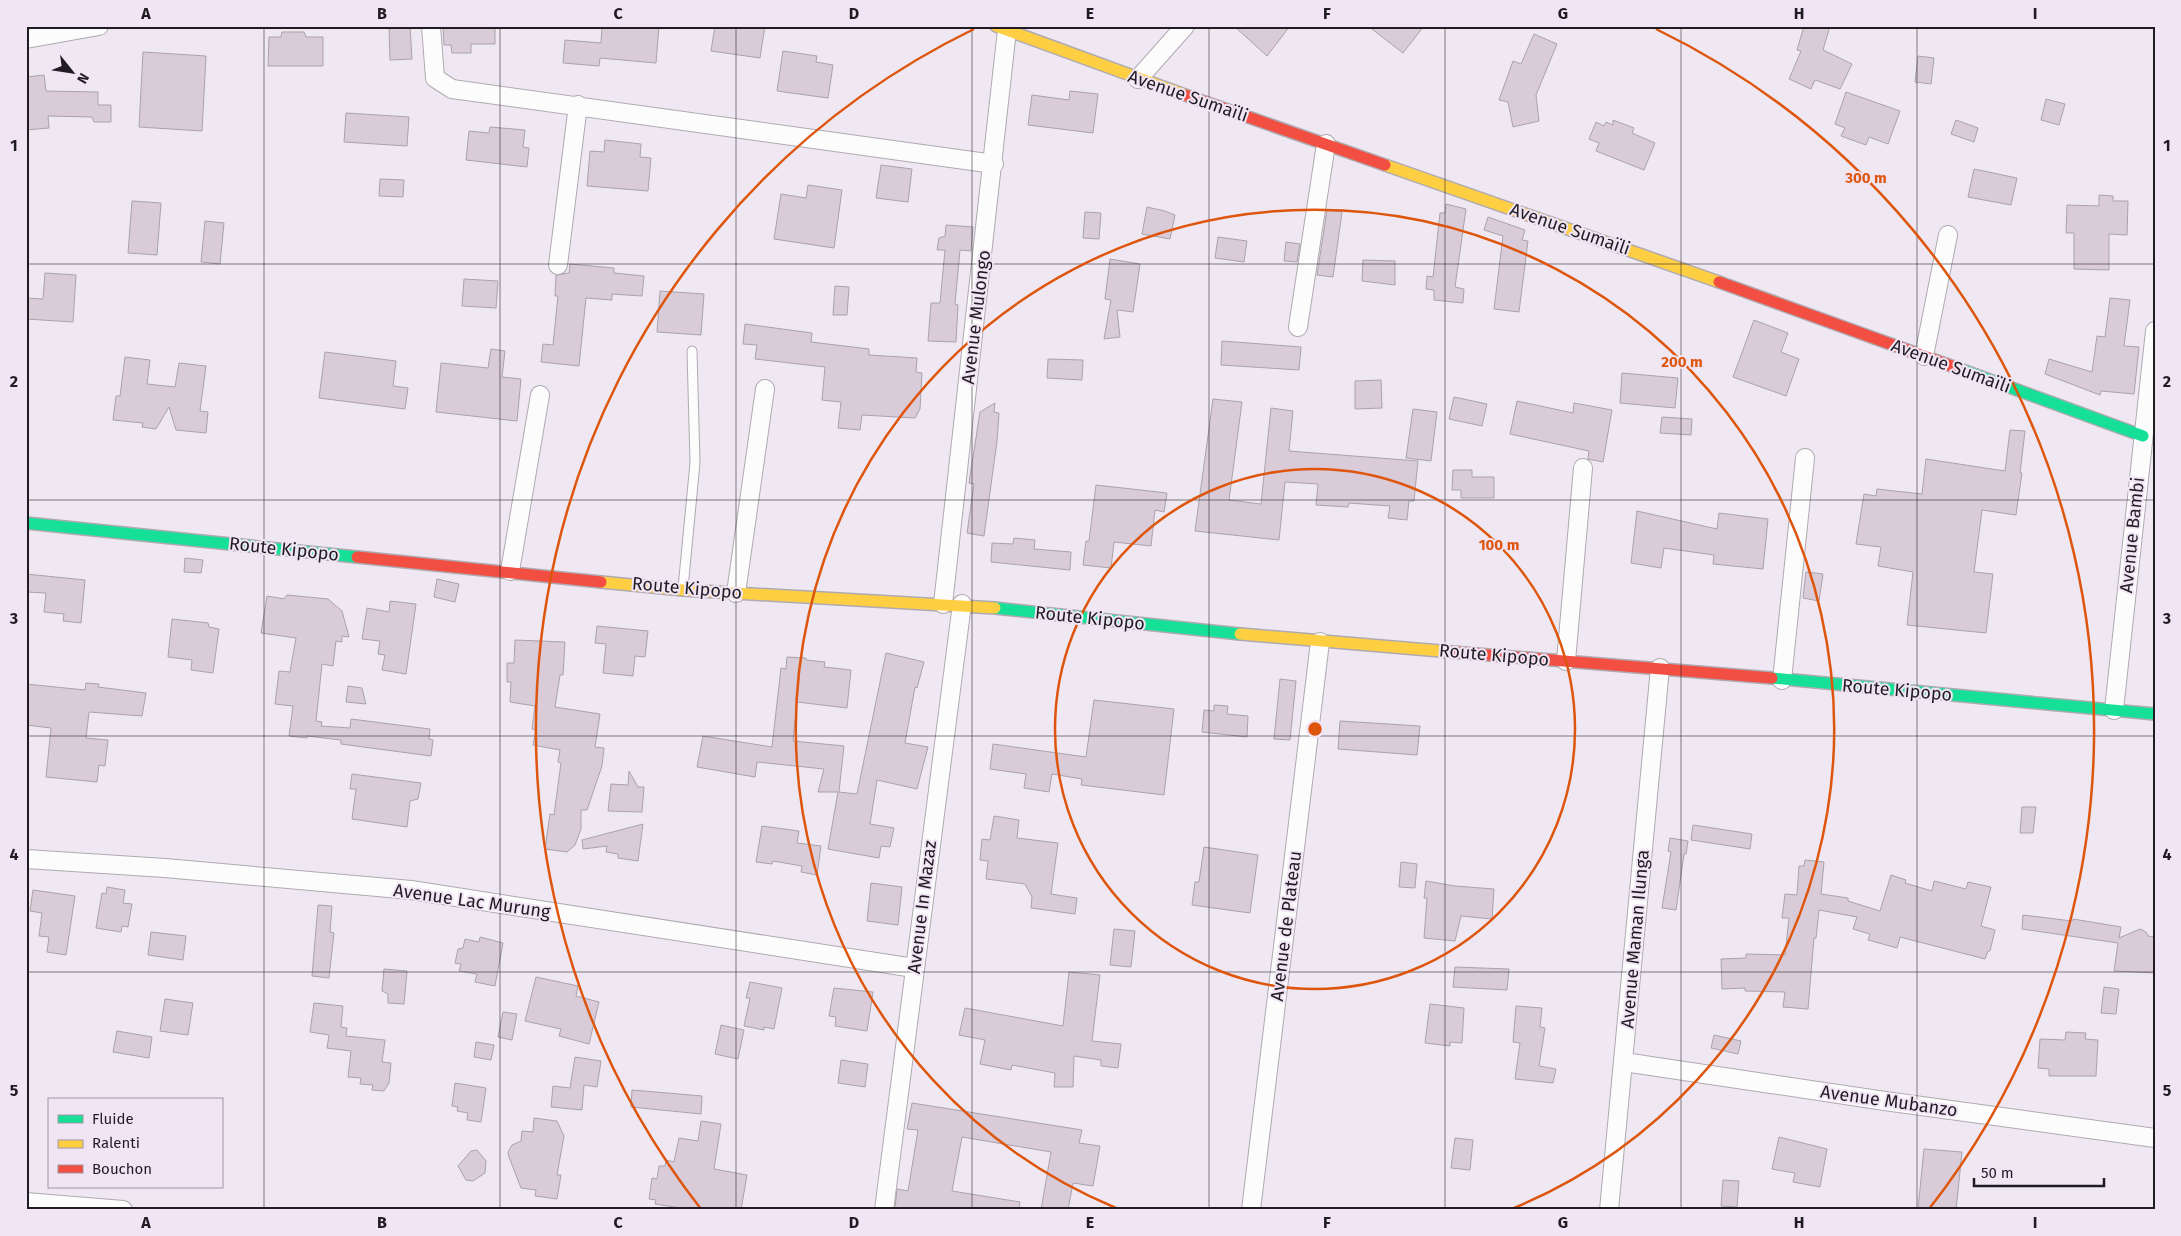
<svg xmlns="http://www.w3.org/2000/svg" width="2181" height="1236" font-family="'Fira Sans',sans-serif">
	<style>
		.building { fill: #d9cbd8; stroke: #a9a3a9 }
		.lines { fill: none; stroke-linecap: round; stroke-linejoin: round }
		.lane-casing { stroke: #afaab1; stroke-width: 11 }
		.street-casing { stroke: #afaab1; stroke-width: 20 }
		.fast-casing { stroke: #afaab1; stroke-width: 14 }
		.slow-casing { stroke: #afaab1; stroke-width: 14 }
		.jam-casing { stroke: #afaab1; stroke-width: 14 }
		.lane { stroke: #fdfcfd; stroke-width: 9 }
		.street { stroke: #fdfcfd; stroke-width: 18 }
		.fast { stroke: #16e098; stroke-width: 11 }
		.slow { stroke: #ffcf43; stroke-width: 11 }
		.jam { stroke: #f24e42; stroke-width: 11 }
		.grid { fill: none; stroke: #201c22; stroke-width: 1; stroke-opacity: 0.55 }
		.ring { fill: none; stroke: #de560d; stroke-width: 2.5 }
		.labels { text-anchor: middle; stroke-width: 4; stroke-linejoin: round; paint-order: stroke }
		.street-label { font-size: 18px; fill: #201c22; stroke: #f1e5f5 }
		.centre { fill: #de560d; stroke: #f1e5f5; stroke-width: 2.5 }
		.ring-label { font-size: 15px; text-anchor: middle; font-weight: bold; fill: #de560d; stroke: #f1e5f5; stroke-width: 4; stroke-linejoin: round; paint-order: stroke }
		.neatline { fill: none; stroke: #201c22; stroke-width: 2 }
		.grid-label { font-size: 16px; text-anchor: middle; font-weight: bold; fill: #201c22 }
	</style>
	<rect width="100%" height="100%" fill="#efe8f2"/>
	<!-- building -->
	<path class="building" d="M389,26h21l2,33 -22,1z
		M443,26h52v18h-24v9h-19l-1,-8h-7z
		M602,26h57l-3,37 -56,-5 -1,8 -36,-3 2,-23 36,3z
		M715,26h50l-5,32 -49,-7z
		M1234,26h56l-23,30z
		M1368,26h56l-21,27z
		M1804,26h26l-7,24 29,14 -12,25 -25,-9 -4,9 -22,-10 12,-28 -4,-1z
		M282,32h22l2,5h17v29h-55l1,-29h12z
		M1534,34l23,10 -21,51 3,26 -26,6 -5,-25 -9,-2 14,-39 8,3z
		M783,51l34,5 -1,6 17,3 -5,33 -51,-7z
		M143,52l63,4 -4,75 -63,-4z
		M1918,56l16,2 -3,26 -16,-2z
		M44,75l2,16 52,1v13h13v17h-17l-2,-5 -44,-1 1,12 -23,2v-53z
		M1070,91l28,3 -5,39 -65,-8 4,-30 37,5z
		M1846,92l54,19 -12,33 -19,-7 -3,8 -25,-9 4,-8 -10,-4z
		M2046,99l19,5 -6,21 -18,-5z
		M346,113l63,4 -2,29 -63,-4z
		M1613,120l21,8 -2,5 23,10 -11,27 -48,-19 3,-8 -10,-4 7,-17 8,4 2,-4 7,3z
		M1956,120l22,8 -4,14 -23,-8z
		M490,127l35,3 -2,17 6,1 -2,19 -61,-7 3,-29 20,2z
		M605,140l36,4 -1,13 11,1 -3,33 -61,-5 3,-35 14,1z
		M881,165l31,4 -4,33 -32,-4z
		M1974,169l43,9 -6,27 -43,-8z
		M380,179l24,1 -1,17 -24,-1z
		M808,185l34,5 -8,58 -60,-9 7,-45 25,4z
		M2099,195l14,1v5h15l-1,34 -18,-1v36l-35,-1v-36h-8l1,-28 32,1z
		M132,201l29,2 -4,52 -29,-2z
		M1446,204l20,5 -11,78 9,2 -1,14 -29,-3v-10l-8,-1 1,-13 6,1 7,-64h5z
		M1147,207l18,4 10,4 -5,24 -28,-5z
		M1327,210l15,2 -9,65 -16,-2z
		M1085,212l16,1 -2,26 -16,-1z
		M1488,217l37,13 -3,10 6,1 -9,71 -25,-3 9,-73 -19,-6z
		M205,221l19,2 -4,41 -19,-2z
		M946,225l27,2 -2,24 -11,-1 -5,54 3,1 -2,37 -28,-1 3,-38h9l5,-53h-8l2,-12 6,-2z
		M1218,237l29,4 -3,21 -29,-4z
		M1286,242l14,2 -3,18 -13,-1z
		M1110,259l30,5 -7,48 -16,-2 3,27 -16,2 7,-39 -6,-1z
		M1363,260l32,1v24l-33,-4z
		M570,264l44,4v5l30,3 -2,20 -30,-2v6l-26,-2 -7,68 -38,-4 2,-18 10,1 5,-49h-3l1,-21 13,-2z
		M45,273l31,2 -3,47 -47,-3v-21l17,1z
		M464,279l34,2 -2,27 -34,-2z
		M835,286l14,1 -2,28h-14z
		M660,291l44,3 -3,41 -44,-3z
		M2110,298l20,2 -6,46 15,1 -5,47 -33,-3 -1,4 -55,-21 4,-15 43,13 5,-36 8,1z
		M1754,320l34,13 -7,19 18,7 -13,37 -53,-19z
		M745,324l67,9 -1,9 58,7v6l48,3 -1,14 6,1 -2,36 -5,9 -53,-3 -2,15 -22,-2 3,-26 -19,-2 3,-33 -70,-8 2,-14 -14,-1z
		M1222,341l79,6 -2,23 -78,-5z
		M491,349l14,2 -3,26 19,2 -4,42 -81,-9 5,-49 47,5z
		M325,352l71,9 -3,25 15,2 -3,21 -86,-11z
		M125,357l25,3 -3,24 28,3 4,-24 27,3 -6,45 8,1 -2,21 -30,-3 -7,-23 -13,22 -14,-2 1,-4 -30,-3 3,-24h4z
		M1048,359l35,1 -1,20 -35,-2z
		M1622,373l56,5 -3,30 -55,-5z
		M1381,380l1,28 -27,1v-28z
		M1454,397l33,7 -5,22 -33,-7z
		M1213,399l29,3 -13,98 32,4 10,-96 22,3 -4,40 129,10 -4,40h-5l-2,19 -19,-2 2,-12 -41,-3 -1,4 -32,-2 2,-21 -33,-2 -6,58 -84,-9z
		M1517,401l56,12 1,-10 38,7 -9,52 -15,-3 1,-8 -79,-17z
		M995,403l-1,9 5,1 -2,28 -13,95 -17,-3 7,-49 -5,-1 11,-71z
		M1413,409l24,3 -6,49 -25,-3z
		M1662,417l30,2 -1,16 -31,-2z
		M2010,430l15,1 -5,42h2l-6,42 -34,-5 -8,62 19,2 -7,59 -79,-8 6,-53 -35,-6 3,-19 -25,-3 8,-50 12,2 1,-7 45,5 4,-35 79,12z
		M1453,470h19v7h22v21h-33v-8h-9z
		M1096,485l71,8 -3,19 -9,-2 -4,36 -37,-4 -3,26 -28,-3 3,-24h3z
		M1637,511l80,18 2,-16 49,6 -5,50 -50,-5 1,-9 -50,-7 -3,20 -30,-5z
		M1014,538l21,2 -1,9 37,3 -1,18 -79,-8 1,-19 21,1z
		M185,558l18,2 -2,13 -17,-1z
		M1806,572l17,2 -4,27 -16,-3z
		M26,574l59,6 -4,43 -18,-2 1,-7 -20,-2 2,-19 -20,-1z
		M437,579l22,5 -4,18 -21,-5z
		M287,595l41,4 14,12 7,26 -7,-1v6l-6,-1 -3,25 -11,-2 -6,57 6,1 -1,4 29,2 1,-9 79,10 -1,10 4,1 -2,16 -90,-12v-4l-34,-4v2l-18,-2 4,-30 -18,-2 4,-33 11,1 6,-34 -35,-5 6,-37 17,3z
		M390,601l26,3 -10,70 -24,-4 3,-15 -7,-1 2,-13 -18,-2 5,-31 22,4z
		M172,619l36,4 1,4 10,2 -6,44 -22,-3 1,-10 -24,-3z
		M597,626l51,5 -3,26 -10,-1 -2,20 -30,-3 3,-29 -11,-1z
		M515,640l50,2 -2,33h-3l-5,32 45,7 -5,33 9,1 -2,18 -15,44h-6v19l-6,16 -8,7 -22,-3 5,-35 4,1 7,-52 -3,-1 2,-12 -27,-5 3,-15 -4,-1 3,-23 -25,-4 1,-20h-4v-19h7z
		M886,653l38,9 -7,26 -2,-1 -10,56 23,4 -11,42 -40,-9 -7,44 24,4 -4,19 -9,-1 -2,12 -51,-9 10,-57h-20l6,-23 -67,-7 -2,15 -58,-10 6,-31 69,11 9,-79 5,1 1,-12 19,1v2l19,2 -1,5 27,3 -4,38 -50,-6 -4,39 51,5 -5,46 18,2z
		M1280,679l16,2 -6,59 -16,-1z
		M86,683l13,1 -1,3 48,6 -4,23 -53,-4 -3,26 22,2 -3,26 -6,-1 -2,17 -51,-5 5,-49 -25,-3v-41l59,6z
		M348,686l14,2 4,16 -20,-2z
		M1094,700l80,9 -10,86 -83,-10 1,-6 -30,-5 -3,18 -25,-4 2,-14 -36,-5 3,-25 93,13z
		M1214,705l14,1 -1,8 21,2 -1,21 -45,-5 2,-22 10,1z
		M1340,721l80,5 -3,29 -79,-6z
		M629,771l9,16h6l-2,25 -34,-1 3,-27 17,1z
		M352,774l69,9 -3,16 -8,2 -3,26 -55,-8 4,-30h-6z
		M2022,807h14l-3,26h-13z
		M994,816l25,4 -2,18 41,5 -7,51 26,4 -2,16 -44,-6 1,-11 -7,-13 -39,-5 2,-18 -8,-1 2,-21 8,1z
		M643,824l-5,37 -20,-3v-4l-12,-2 1,-6 -24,3 -1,-9z
		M1693,825l59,9 -2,15 -59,-9z
		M762,826l37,5 -2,12 24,3 -4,29 -16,-3 1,-6 -29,-5 -1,3 -16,-2z
		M1670,838l18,3 -2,13h-2l-8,56 -14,-2 9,-56 -3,-1z
		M1204,847l54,8 -8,58 -58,-8 3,-23h4z
		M1805,860l19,2 -3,32 27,4v3l32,10 11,-36 15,5 -1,3 27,8 2,-10 32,8 2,-7 23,5 -10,39 14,4 -5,21h-2l-3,8 -85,-22 -3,11 -29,-8 2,-6 -17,-5 4,-12 -38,-7 -3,28h-2l-6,71 -25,-2 2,-15 -40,-1v-3l-23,1 -1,-30 25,-1v-4l39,1 4,-37h-7l3,-24 12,1 2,-29h5z
		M1401,862l16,2 -2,24 -16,-1z
		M1426,881l29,5 39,3 -2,30 -31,-3 -6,25 -31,-3 3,-40h-3z
		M871,883l31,4 -4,38 -31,-4z
		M107,887l18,3 -2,13 9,1 -4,23 -6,-1 -1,6 -25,-4 6,-35 4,1z
		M33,890l42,6 -9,59 -19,-3 2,-15 -10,-1 3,-23 -12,-2z
		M318,905l14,1 -2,26 4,1 -5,45 -17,-2z
		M2023,915l49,6 1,-2 48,8 -2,11 21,-9 6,3 2,4 7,1v36l-41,-2 4,-28 -96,-14z
		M1114,929l21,2 -4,36 -21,-2z
		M151,932l35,4 -3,24 -35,-5z
		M480,937l23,6 -8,43 -20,-4 2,-8 -18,-3 2,-7 -6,-1 3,-14 5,-1 2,-9 14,3z
		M1455,967l54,2 -2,21 -54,-3z
		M384,969l23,2 -3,33 -16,-1v-9l-6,-3z
		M1069,972l31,3 -8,66 29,3 -3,24 -17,-2v-6l-27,-4 -1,31h-19l1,-14 -43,-8 -1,5 -31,-6 5,-24 -26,-5 6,-27 98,18z
		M536,977l42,9 -2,10 23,6 -10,42 -30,-8 2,-7 -36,-8z
		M750,982l32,6 -8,41 -10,-2v3l-20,-4 6,-28h-4z
		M2104,987l15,2 -3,25 -15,-1z
		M834,988l39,4 -6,39 -32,-5 1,-9 -7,-1z
		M165,999l28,4 -5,32 -28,-4z
		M314,1003l29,3 -2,21 6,1 -1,8 39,4 -3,22 9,1 -2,20 -5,8 -12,-1 1,-5 -13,-1 1,-6 -13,-1 3,-26 -24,-3 2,-13 -19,-3z
		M1430,1004l34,4 -2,35 -12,-1v4l-25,-3z
		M1516,1006l26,2 -2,19 5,1 -6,38 17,3 -3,14 -38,-4 5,-36 -7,-1z
		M503,1012l14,2 -5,26 -14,-3z
		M721,1025l23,5 -6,29 -23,-5z
		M117,1031l35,6 -3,21 -36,-6z
		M2066,1032l20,1 -1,6 13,1 -2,36h-47v-7l-11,-1 2,-29 25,1z
		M1714,1035l27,6 -3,13 -27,-6z
		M476,1042l18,3 -3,15 -17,-3z
		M575,1057l26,4 -4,26 -13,-2 -2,25 -31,-3 2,-21 17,2z
		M841,1060l27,4 -3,23 -27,-4z
		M455,1083l31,5 -5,34 -14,-2 1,-7 -11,-2 1,-4 -6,-1z
		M632,1090l70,6 -1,18 -70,-7z
		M912,1103l170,27 -3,13 21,3 -7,40 -20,-3 -5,27h-27l10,-58 -89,-15 -10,54 68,11 -1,8h-111l-13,-2 2,-19 11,2 10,-61 -11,-1z
		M534,1118l23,3 7,15 -7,39h4l-4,24 -22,-3 1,-6 -15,-2 -12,-31 -1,-5 4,-7 9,-4 1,-10 11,1z
		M701,1121l20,3 -7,45 33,6 -6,35h-48l-38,-6 1,-4 -7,-1 3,-21 5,1 2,-13h6l1,-6 8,2 5,-24 19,3z
		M1779,1137l48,12 -7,38 -27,-5 2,-9 -23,-4z
		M1455,1138l18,2 -3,30 -19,-2z
		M1924,1149l38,3 -6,58 -38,-1z
		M477,1150l9,11 -1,12 -12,8 -7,-1 -8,-14 13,-15z
		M1723,1180l16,1 -2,26 -16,-1z"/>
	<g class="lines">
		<!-- lane casing -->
		<g class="lane-casing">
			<path id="lane" d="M683,588l12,-125 -3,-112"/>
		</g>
		<!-- street casing -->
		<g class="street-casing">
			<path id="street" d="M431,26l4,52 17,11 542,75
				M26,39l73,-13
				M1138,79l47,-53
				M558,265l20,-160
				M1298,327l28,-183
				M1924,356l24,-121
				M510,571l30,-176
				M736,593l29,-204
				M943,604l64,-574
				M1566,661l17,-193
				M1782,680l23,-222
				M2114,710l41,-379
				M26,859l139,9 246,22 503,78
				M1624,1062l261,39 270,37
				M26,1202l97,8
				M884,1210l78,-606
				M1251,1210l69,-568
				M1609,1210l51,-542"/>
		</g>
		<!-- fast casing -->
		<g class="fast-casing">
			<path id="fast" d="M1957,368l186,68
				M26,523l331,34
				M995,608l245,26
				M1772,678l383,36"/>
		</g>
		<!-- slow casing -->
		<g class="slow-casing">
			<path id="slow" d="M996,26l189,69
				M1385,165l334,117
				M601,582l82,8 312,18
				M1240,634l212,18"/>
		</g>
		<!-- jam casing -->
		<g class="jam-casing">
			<path id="jam" d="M1185,95l200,70
				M1719,282l238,86
				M357,557l244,25
				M1452,652l320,26"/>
		</g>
		<!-- lane -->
		<use href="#lane" class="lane"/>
		<!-- street -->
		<use href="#street" class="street"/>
		<!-- fast -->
		<use href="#fast" class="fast"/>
		<!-- slow -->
		<use href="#slow" class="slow"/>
		<!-- jam -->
		<use href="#jam" class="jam"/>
	</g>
	<!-- grid -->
	<path class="grid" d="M264,26v1184M500,26v1184M736,26v1184M972,26v1184M1209,26v1184M1445,26v1184M1681,26v1184M1917,26v1184M26,264h2129M26,500h2129M26,736h2129M26,972h2129"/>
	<!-- distance rings -->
	<g class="ring">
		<circle cx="1315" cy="729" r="260"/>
		<path d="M1116 1208A519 519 0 1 1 1514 1208"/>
		<path d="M701 1209A779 779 0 0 1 974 29M1656 29A779 779 0 0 1 1929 1209"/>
	</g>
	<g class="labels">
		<!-- street labels -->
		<g class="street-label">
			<text transform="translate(1188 96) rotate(19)" y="6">Avenue Sumaïli</text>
			<text transform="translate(1570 229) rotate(19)" y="6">Avenue Sumaïli</text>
			<text transform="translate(976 317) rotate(-83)" y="6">Avenue Mulongo</text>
			<text transform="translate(1951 366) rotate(20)" y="6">Avenue Sumaïli</text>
			<text transform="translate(2132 535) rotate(-84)" y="6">Avenue Bambi</text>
			<text transform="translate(284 549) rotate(6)" y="6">Route Kipopo</text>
			<text transform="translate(687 588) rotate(5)" y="6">Route Kipopo</text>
			<text transform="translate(1090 618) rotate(6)" y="6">Route Kipopo</text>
			<text transform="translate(1494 655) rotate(5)" y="6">Route Kipopo</text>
			<text transform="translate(1897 690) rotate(5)" y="6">Route Kipopo</text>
			<text transform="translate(472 901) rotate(8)" y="6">Avenue Lac Murung</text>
			<text transform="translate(922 907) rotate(-83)" y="6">Avenue In Mazaz</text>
			<text transform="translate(1286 926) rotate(-83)" y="6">Avenue de Plateau</text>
			<text transform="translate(1635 939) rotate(-85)" y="6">Avenue Maman Ilunga</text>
			<text transform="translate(1889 1101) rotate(8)" y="6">Avenue Mubanzo</text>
		</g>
	</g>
	<circle cx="1315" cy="729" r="8" class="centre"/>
	<g class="ring-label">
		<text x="1866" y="183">300 m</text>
		<text x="1682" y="367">200 m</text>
		<text x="1499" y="550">100 m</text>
	</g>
	<!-- border -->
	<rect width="2181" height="1236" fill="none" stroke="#f1e5f5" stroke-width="55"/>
	<!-- legend -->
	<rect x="48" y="1098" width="175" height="90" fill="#f1e5f5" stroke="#9d95a1"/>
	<rect x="58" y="1115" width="25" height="8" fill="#16e098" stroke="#9d95a1"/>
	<text x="92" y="1124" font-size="15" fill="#201c22">Fluide</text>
	<rect x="58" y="1140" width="25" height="8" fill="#ffcf43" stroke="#9d95a1"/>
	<text x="92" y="1148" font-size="15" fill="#201c22">Ralenti</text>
	<rect x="58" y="1165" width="25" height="8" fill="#f24e42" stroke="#9d95a1"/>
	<text x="92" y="1174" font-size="15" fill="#201c22">Bouchon</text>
	<!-- north arrow -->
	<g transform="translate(72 72) rotate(120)" stroke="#f1e5f5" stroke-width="4" paint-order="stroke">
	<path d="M0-4L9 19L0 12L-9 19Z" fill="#201c22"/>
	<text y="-8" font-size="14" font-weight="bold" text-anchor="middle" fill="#201c22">N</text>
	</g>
	<!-- scale -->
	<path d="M1974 1178v8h130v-8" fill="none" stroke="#201c22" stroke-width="2.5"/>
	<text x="1981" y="1178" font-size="15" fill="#201c22" stroke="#f1e5f5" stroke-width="4" paint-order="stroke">50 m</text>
	<rect x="28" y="28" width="2126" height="1180" class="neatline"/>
	<g class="grid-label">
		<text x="146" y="19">A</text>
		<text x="382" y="19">B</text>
		<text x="618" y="19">C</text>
		<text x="854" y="19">D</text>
		<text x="1090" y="19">E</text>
		<text x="1327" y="19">F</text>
		<text x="1563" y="19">G</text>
		<text x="1799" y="19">H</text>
		<text x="2035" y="19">I</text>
		<text x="14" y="151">1</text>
		<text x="2167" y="151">1</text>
		<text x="14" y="387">2</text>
		<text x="2167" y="387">2</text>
		<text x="14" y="624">3</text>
		<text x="2167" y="624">3</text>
		<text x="14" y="860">4</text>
		<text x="2167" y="860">4</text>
		<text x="14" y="1096">5</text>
		<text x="2167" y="1096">5</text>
		<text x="146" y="1228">A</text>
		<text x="382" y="1228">B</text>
		<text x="618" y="1228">C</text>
		<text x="854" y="1228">D</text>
		<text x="1090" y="1228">E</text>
		<text x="1327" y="1228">F</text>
		<text x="1563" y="1228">G</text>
		<text x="1799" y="1228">H</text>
		<text x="2035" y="1228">I</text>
	</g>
</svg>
